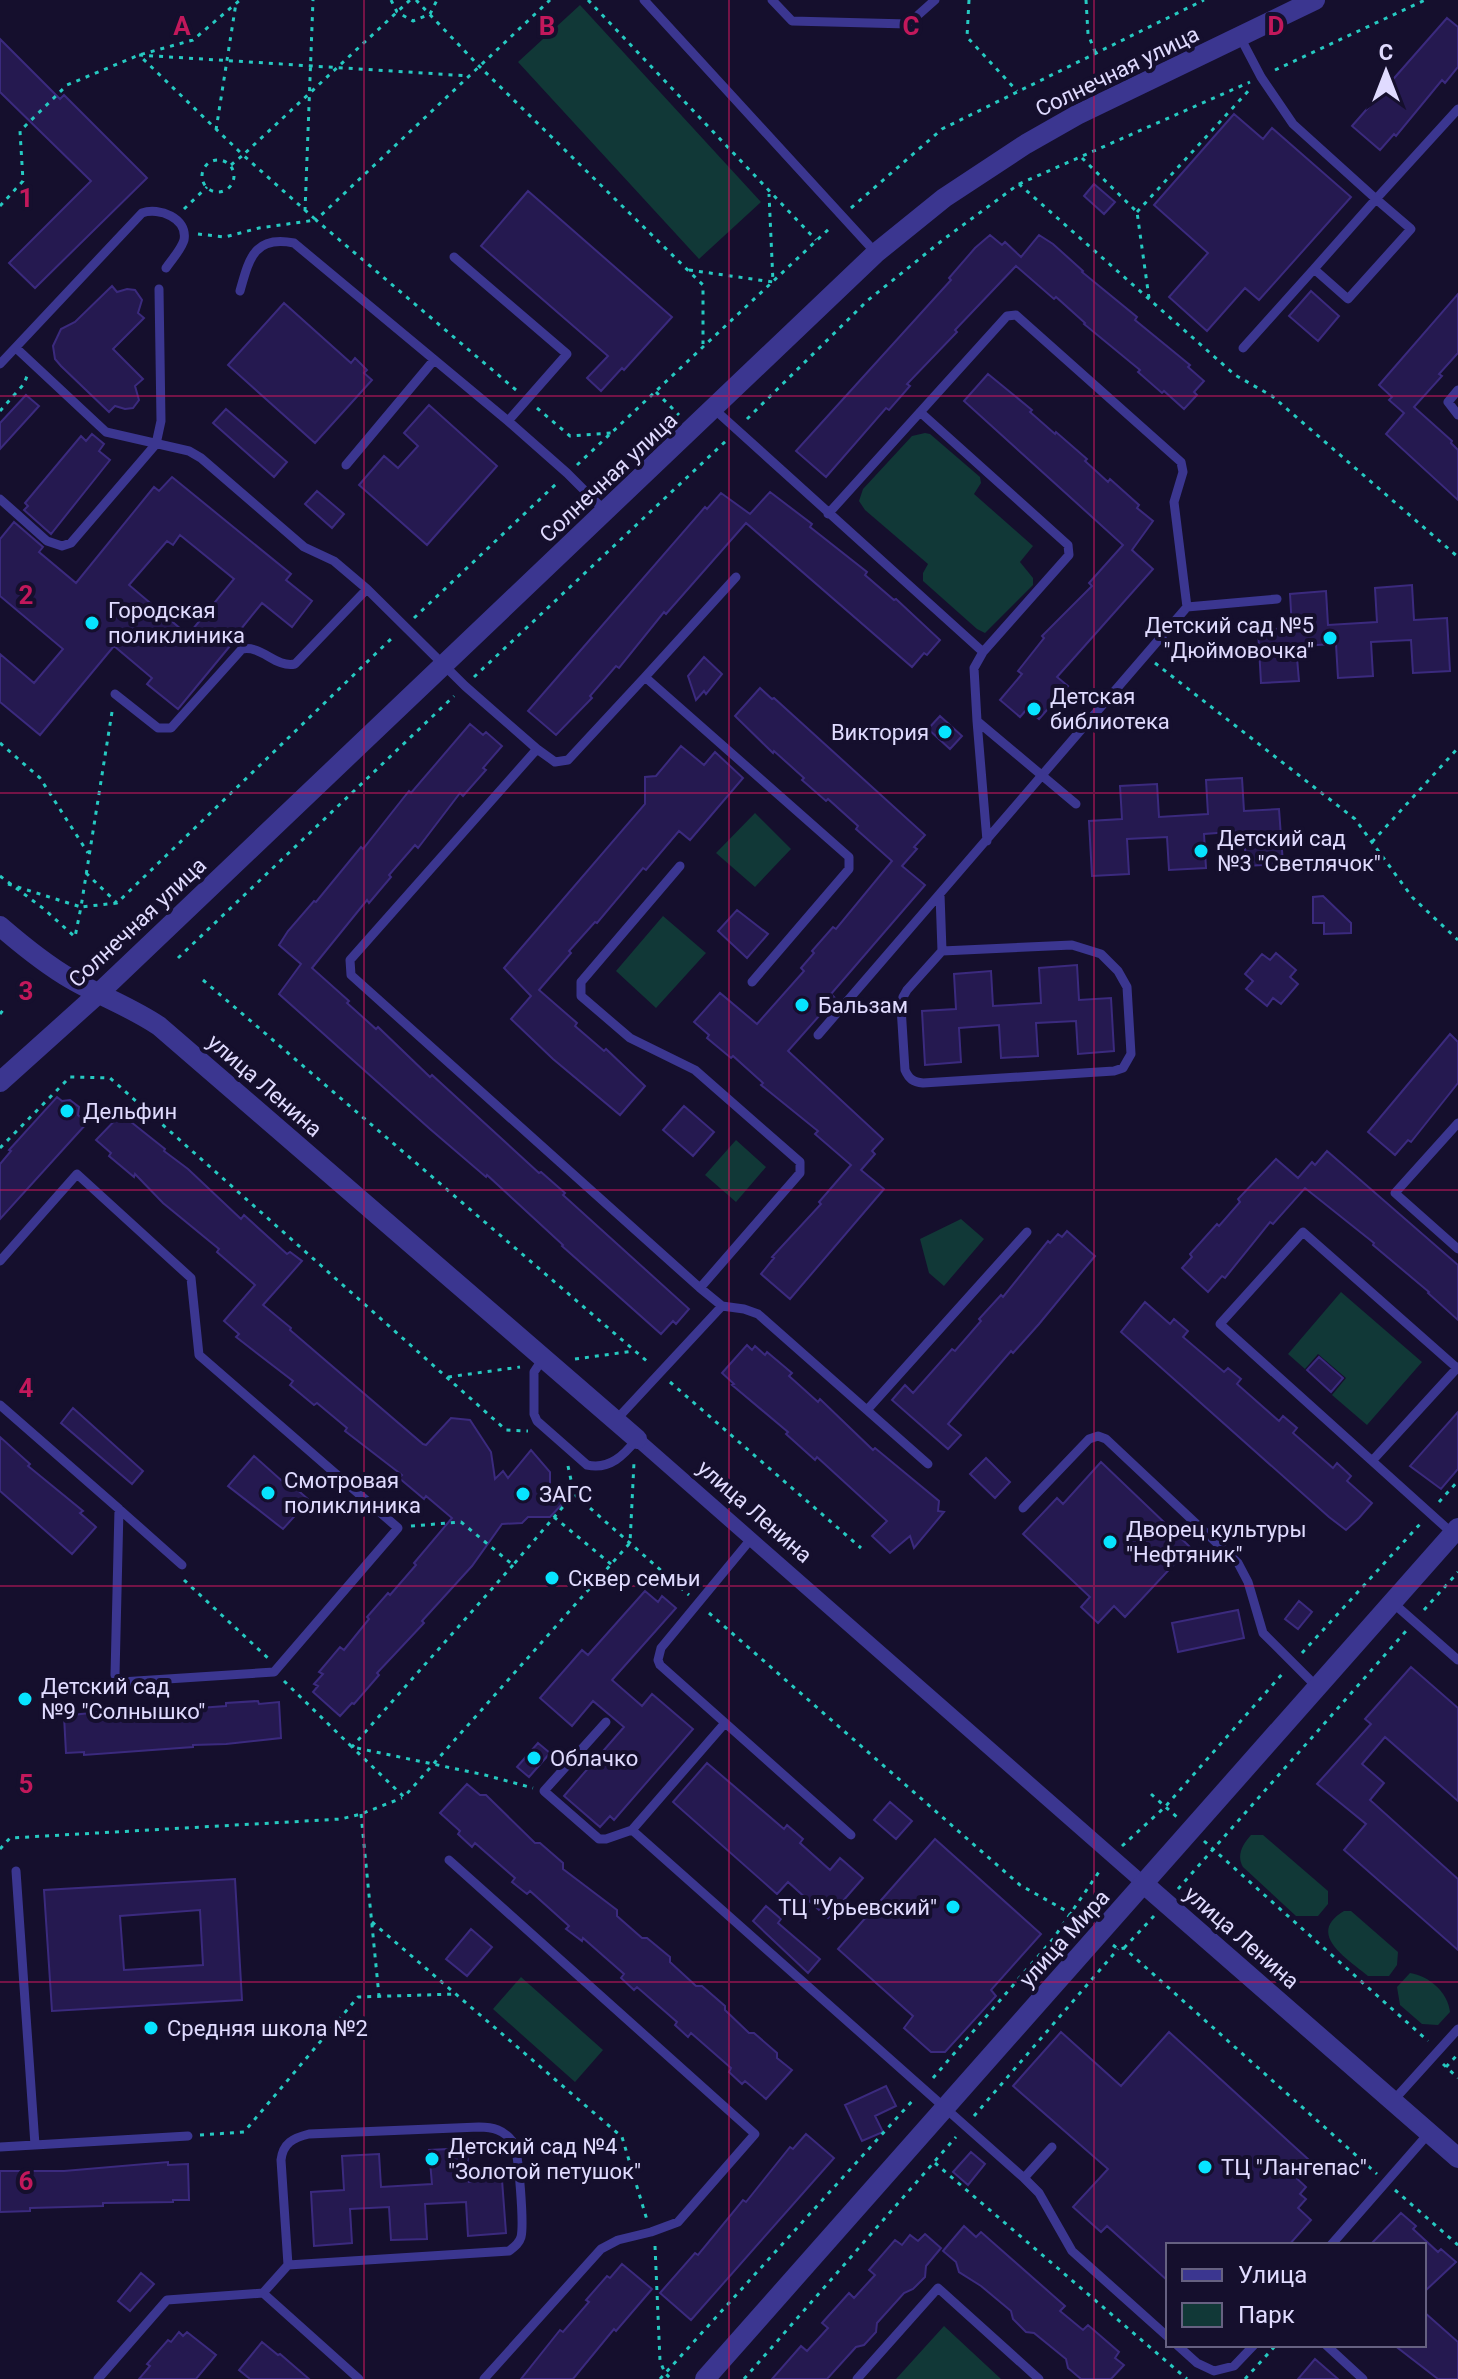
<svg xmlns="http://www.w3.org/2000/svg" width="1458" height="2379" font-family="Roboto,sans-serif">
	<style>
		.green { fill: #113837 }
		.building { fill: #251950; stroke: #3b2a7e; stroke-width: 2; fill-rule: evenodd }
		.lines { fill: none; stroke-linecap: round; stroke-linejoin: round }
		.path { stroke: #26c9c1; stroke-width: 3; stroke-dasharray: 4 6; stroke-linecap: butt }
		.service { stroke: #3b3690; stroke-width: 9 }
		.pedestrian { stroke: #3b3690; stroke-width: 14 }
		.tertiary { stroke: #3b3690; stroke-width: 20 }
		.grid { fill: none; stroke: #c2185b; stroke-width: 2; stroke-opacity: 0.55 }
		.poi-dot { fill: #07e3ff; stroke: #150f2d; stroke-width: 3 }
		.labels { text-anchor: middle; stroke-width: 8; stroke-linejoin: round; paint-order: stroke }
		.street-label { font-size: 22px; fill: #e0dbff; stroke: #150f2d }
		.poi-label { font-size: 22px; fill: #e0dbff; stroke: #150f2d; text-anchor: start }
		.grid-label { font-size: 26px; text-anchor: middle; font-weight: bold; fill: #c2185b; stroke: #150f2d; stroke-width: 8; stroke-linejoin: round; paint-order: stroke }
	</style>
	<rect width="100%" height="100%" fill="#150f2d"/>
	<!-- green -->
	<path class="green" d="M580,5l181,197 -62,57 -181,-197z
		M925,433l5,1 50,43 1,6 -7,11 59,52 -13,16 13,16v7l-48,48 -8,-4 -54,-48v-8l5,-9 -63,-54 -6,-9 4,-12 49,-53z
		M755,813l36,36 -36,38 -39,-34z
		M663,916l43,37 -50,55 -40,-37z
		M736,1140l30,27 -30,35 -31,-27z
		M961,1219l23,20 -40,47 -15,-13 -9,-34z
		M1341,1292l81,70 -55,63 -35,-30 14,-17 -28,-24 -13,15 -17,-15z
		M1251,1835h12l65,56v13l-10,12h-22l-53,-49c-7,-12 0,-23 8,-32z
		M1344,1911h7l47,41 -1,13 -8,11h-21c-20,-17 -63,-42 -24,-65z
		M1410,1973c19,3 38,19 40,39l-12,13 -16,-1 -22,-19 -3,-18z
		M521,1977l82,73 -28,32 -82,-73z
		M944,2326l57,53h-105z"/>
	<!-- building -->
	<path class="building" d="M1447,18l11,9v40l-13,16 -3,-3 -46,56 -2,-2 -14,16 -28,-24z
		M0,39l60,60 4,-4 83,83 -112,110 -26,-25 82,-82 -91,-89z
		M1234,114l29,25 9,-11 79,69 -92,103 -14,-12 -38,43 -38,-34 39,-44 -54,-48z
		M1094,184l21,18 -11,12 -20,-18z
		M528,191l144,126 -48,53 -2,-2 -21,23 -14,-13 21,-22 -127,-110z
		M990,235l12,10 3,-3 16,15 18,-22 14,9 30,27 -1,1 55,45 -2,3 55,45 -2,2 16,14 -10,11 3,3 -13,14 -20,-18 -2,2 -24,-21 2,-2 -56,-46 1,-1 -29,-26 -2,2 -38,-33 -61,64 2,2 -50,52 3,2 -21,24 -3,-2 -60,69 -30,-26 155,-171 -2,-2 26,-30z
		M112,286l5,6 10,-3 8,1 7,10 -4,13 6,5 -31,31 30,30 -8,7 4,14 -6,8 -8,1 -10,-3 -6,6 -48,-46 -6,-7 -2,-13 8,-17 14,-7z
		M1311,291l28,25 -21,25 -29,-25z
		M1458,294v59l-19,21 3,2 -28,31 38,34 -1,2 7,7v50l-72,-66 18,-21 -15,-13 3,-3 -13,-12z
		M284,303l67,60 4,-5 12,12 -3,3 8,7 -57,63 -87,-78z
		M988,374l44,36 -2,2 25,22 1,-2 31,27 -2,2 23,21 2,-3 29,26 -2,3 16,13 -21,29 21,19 -96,108 11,9 -29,33 -12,-10 -7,8 -20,-17 22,-26 -4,-3 26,-33 -2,-2 50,-50 -3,-3 34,-38 -159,-144z
		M26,395l13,11 -39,43v-26z
		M429,405l68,61 -70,79 -68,-60 25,-29 14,12 20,-22 -14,-13z
		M226,409l61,53 -13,15 -61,-54z
		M92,434l12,10 -5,7 11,9 -59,74 -27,-24 4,-4 -3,-3 56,-67 5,5z
		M172,477l119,97 -5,6 26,21 -20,26 -30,-24 -34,42 2,1 -52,63 -31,-25 5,-6 -38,-32 -74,89 -40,-33v-48l34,29 29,-34 -63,-53v-57l14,-17 29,25 -4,5 37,31 78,-96 5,4zM180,535l54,44 -46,56 -59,-50 38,-44 6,4z
		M317,491l27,23 -12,14 -27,-24z
		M770,492l42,32 -2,3 57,45 -2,3 29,25 2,-1 44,41 -13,15 -3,-2 -12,14 -166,-144 -80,91 -2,-2 -45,56 -3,-2 -26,30 2,2 -36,37 -28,-24 177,-204 2,2 14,-16 29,21z
		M1412,585l2,35 33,-2 3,53 -37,2 -2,-33 -40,2 2,34 -35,2 -2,-34 -40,2 3,35 -38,2 -3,-53 34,-2 -2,-34 36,-3 2,34 49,-3 -2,-34z
		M704,657l18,17 -16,20 -2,-3 -8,9 -8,-24z
		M760,688l12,11 2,-1 151,137 -11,12 3,2 -15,17 23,19 -94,109 4,4 -47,53 95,88 -11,12 3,3 -14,16 23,19 -94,110 -29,-25 13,-16 -2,-1 49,-53 -2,-2 32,-37 -36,-31 3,-3 -57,-46 2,-2 -30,-27 -2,2 -24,-20 2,-3 -15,-13 26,-29 37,31 47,-53 -3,-3 13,-15 -2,-2 21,-24 3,2 56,-68 -36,-32 2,-3 -30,-27 -2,2 -24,-21 2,-2 -30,-27 -1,2 -38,-37z
		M940,716l22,20 -12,13 -22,-20z
		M470,724l13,11 3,-3 16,14 -19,22 3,2 -23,26 -3,-3 -42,55 -3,-3 -26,30 2,2 -22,26 -2,-3 -55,68 37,33 -2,2 29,26 2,-2 52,50 2,-2 107,98 2,-1 24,21 -2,2 126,114 -13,15 -3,-3 -12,13 -99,-88 1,-1 -76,-70 -1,2 -56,-48 -151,-135 22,-30 -22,-19 9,-14 26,-30 2,1 45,-55 2,2 46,-58 2,2z
		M681,746l23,19 11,-13 28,26 -53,62 -11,-9 -33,39 -3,-2 -46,55 -2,-1 -26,29 2,2 -32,37 38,33 -2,3 29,25 2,-2 39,37 -25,29 -67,-56 -42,-40 20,-23 -27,-28 141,-164v-27l11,-1z
		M1242,778l2,33 35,-2 4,55 -37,2 -2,-35 -40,3 2,34 -37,2 -2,-33 -40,2 2,35 -37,2 -3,-55 33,-2 -2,-33 37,-2 2,33 49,-3 -2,-34z
		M1323,896l28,27v10l-27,1v-11h-11v-26z
		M737,910l31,24 -21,24 -29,-27z
		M1276,953l20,17 -6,7 8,7 -17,20 -8,-6 -6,8 -21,-17 7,-8 -8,-7 17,-20 8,6z
		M1077,965l2,35 32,-2 3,53 -36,3 -2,-33 -40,2 2,33 -37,2 -2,-33 -40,3 2,34 -36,3 -3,-54 34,-2 -2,-35 37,-3 2,35 48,-3 -2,-35z
		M1450,1034l8,8v41l-47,59 -3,-2 -13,15 -27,-23z
		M57,1097l5,4 8,-1 9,7 -1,8 9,8 -87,96v-55l11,-13 -2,-1z
		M684,1106l30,26 -21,24 -30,-26z
		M121,1114l44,35 -1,2 24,18 53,50 3,-4 43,39 3,-2 12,9 -39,44 28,23 -1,2 133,114 3,1 25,-27 19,2 21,32 4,27 8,-8 5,7 23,-28 19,22v17l15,12 -15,16h-22l-6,6 -20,1 -30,42 -50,55 2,2 -47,50 2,2 -25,29 -2,-1 -12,13 -27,-24 5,-6 -4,-2 9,-10 -4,-2 21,-25 4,3 25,-31 -2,-2 21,-24 2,2 26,-30 -2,-2 38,-45 -26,-22 -2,3 -25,-21 3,-3 -57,-44 2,-3 -30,-25 -3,2 -24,-20 3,-4 -57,-44 3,-3 -15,-13 31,-36 -38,-33 2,-3 -56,-46 -28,-29 -1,3 -25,-21 2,-3 -15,-13z
		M1327,1151l131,114v55l-30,-27 1,-1 -56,-47 1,-2 -69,-55 -32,36 -3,-2 -45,56 -3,-2 -14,16 -26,-24 10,-11 -2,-3 27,-30 2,2 21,-24 -2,-3 38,-40 22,19 14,-16 3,3z
		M1067,1231l28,25 -56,68 -26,29 -2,-2 -63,73 13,11 -13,14 -56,-49 13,-15 8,8 39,-44 3,2 26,-30 -2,-2 22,-24 2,2 45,-56 2,2 8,-9 4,3z
		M1145,1302l25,22 4,-5 14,12 -5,6 41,35 4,-4 13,11 -4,5 42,37 4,-5 14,12 -4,5 40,35 4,-5 14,13 -4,5 25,22 -13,15 -13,12 -17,-13 -208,-185z
		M747,1345l5,5 3,-4 10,9 2,-3 25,21 -3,3 29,26 2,-3 53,51 2,-2 64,53 -1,10 6,1 -30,36 -4,-12 -20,17 -18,-17 15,-15 -70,-64 -2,3 -29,-26 2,-2 -56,-47 2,-1 -12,-11z
		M1319,1357l24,21 -12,14 -24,-22z
		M73,1408l70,63 -11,13 -71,-61z
		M1458,1412v57l-17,20 -31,-23z
		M0,1437l30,27 -2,2 55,45 -3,2 16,14 -24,27 -72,-63z
		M254,1456l37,33 2,-3 16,14 -26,29 -55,-43z
		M986,1458l24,24 -15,16 -25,-24z
		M1101,1462l89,85 -65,70 -11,-11 -16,17 -17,-16 9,-10 -67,-63 34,-36 6,6z
		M645,1591l13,11 4,-6 14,12 -64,72 30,26 10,-12 41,35 -79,91 -4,-4 -10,11 -36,-31 60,-69 -31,-26 -21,25 -32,-28 42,-48 6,5z
		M1299,1601l13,11 -14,17 -13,-10z
		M1238,1610l6,28 -66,14 -6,-29z
		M1411,1667l47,41v93l-73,-64 -23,27 22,19 -14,17 88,79v71l-114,-100 22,-26 -49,-40 54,-60 -6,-5z
		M258,1701l1,3 20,-2 2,36 -55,6 -33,1v2l-109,8v-3l-18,1 -2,-37 51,-6v3l70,-7v3l41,-3v-3z
		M538,1743l12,10 -21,24 -12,-10z
		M707,1763l77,66 3,-4 16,14 -3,4 30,27 10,-12 23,20 -35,40 -40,-36 -11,12 -104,-92z
		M467,1784l13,11h6l49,48h5l23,20v6l54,41v6l25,22h5l23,19v5l26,24h6l23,20v4l24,23h5l23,20v5l15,12 -26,29 -21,-18 -3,3 -13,-12 2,-4 -40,-35 -3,4 -13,-12 2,-3 -40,-35 -3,3 -13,-12 3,-4 -41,-36 -1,3 -16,-12 3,-3 -39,-35 -3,3 -15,-12 3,-4 -40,-35 -3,4 -14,-13 2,-3 -20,-18z
		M890,1802l22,19 -16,18 -22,-19z
		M935,1839l106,95 -50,56 5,6 -51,56h-14l-27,-24 9,-12 -75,-67z
		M235,1879l7,121 -190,11 -8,-121zM200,1910l3,55 -79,5 -4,-54z
		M766,1906l15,13 -3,4 42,36 -12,14 -55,-52z
		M471,1929l21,18 -25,29 -21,-17z
		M1061,2032l60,54 48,-54 139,127 -15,16 13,12 -6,7 6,5 -8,9 13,12 -22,25h-121v36l-61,-55 -6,6 -28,-25 35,-38 -95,-83z
		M886,2086l10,20 -21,10 8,16 -21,9 -17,-36z
		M806,2134l28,24 -143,162 -31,-27 35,-40 3,2 45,-55 3,2 44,-55 3,2z
		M467,2148l2,34 33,-2 4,53 -38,3 -2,-34 -41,2 2,35 -36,1 -2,-33 -39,2 2,34 -38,3 -3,-54 33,-2 -2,-34 37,-2 2,33 51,-3 -3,-34z
		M971,2152l14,12 -17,21 -15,-13z
		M168,2162v3l20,-1 1,36h-16v2l-70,1v3l-73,2v3l-30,1v-41h64z
		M1401,2213l15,13 -3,3 25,23 3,-3 15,13 -32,30v-47h-54z
		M964,2226l12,11 5,-5 84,74 -5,5 23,19 5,-5 31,27 -4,6 9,7 -13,14h-30l-13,-11 -2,-9 -32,-26 -8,-1 -13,-13 -2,-8 -30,-25 -22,-14 -3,-10 -13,-11z
		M925,2234l16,14 -15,18 -1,11 -12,12 -9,4 -27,30 -1,9 -12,13 -8,2 -29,32h-55l29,-33 6,5 21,-23 -6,-5 27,-30 5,5 21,-23 -6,-5 26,-30 7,5 8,-10 8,6z
		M622,2264l30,25 -36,42 -2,-2 -41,50h-52l39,-49 3,2 26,-30 -3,-2 21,-24 3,2z
		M141,2273l13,11 -24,27 -12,-10z
		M1424,2312l34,30v37h-20l-44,-34h30z
		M179,2332l4,4 4,-4 29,23 -20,24h-57l11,-13 -3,-2 21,-24 3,2z
		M262,2342l16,13 2,-1 29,25h-59l-11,-9z
		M1315,2359l23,20h-40z"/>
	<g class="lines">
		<!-- path -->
		<path class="path" d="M391,0l6,12 16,9 17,-7 7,-14
			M416,0l63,66 224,219v59
			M588,0l228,240
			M969,0l-2,37 50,54
			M1086,0l2,34 8,20
			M1275,70l150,-70
			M216,130l20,-127
			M1082,158l55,54 12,86
			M202 176a16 16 0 1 1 32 0a16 16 0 1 1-32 0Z
			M231,165l12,-10 -104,-100 331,21
			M1019,184l231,-102
			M0,206l23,-25 -3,-50 47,-46 72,-30 54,-15 47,-40
			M851,208l91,-79 262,-129
			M184,209l23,-22
			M305,211l8,-211
			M1137,212l114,-124
			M315,219l-72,-64 167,-155
			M198,234l27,3 34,-9 57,-8
			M689,270l84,12 -4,-88
			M516,390l-200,-170 234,-220
			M656,392l23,23
			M537,408l33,28 41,-3
			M0,411l24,-27 3,-8
			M747,419l120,-118 77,-62 75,-55 216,191 37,21 186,161
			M577,465l254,-238
			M414,618l142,-134
			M1155,663l200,156 57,78 46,43
			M474,677l254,-238
			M112,712l-31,195 36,-4 276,-266
			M0,743l40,35 48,75
			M1372,842l86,-94
			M86,873l31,30
			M0,876l44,33 31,28 6,-30 -73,-23
			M178,958l276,-262
			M203,980l446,383
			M0,1014l4,-5
			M0,1148l70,-71 40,1 396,352 22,1
			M575,1359l59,-8
			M448,1377l72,-10
			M670,1382l191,166
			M568,1466l6,28 115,101
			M1439,1502l19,-21
			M554,1517l58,48
			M411,1526l50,-4 52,43 61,-71
			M513,1565l-161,182 52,50 226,-254 4,-81
			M184,1580l85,79
			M1424,1610l34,-38
			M709,1613l311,272 66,37
			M1302,1653l119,-130
			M284,1681l68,66 133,28 48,13
			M1151,1794l27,24
			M361,1814l18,182
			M1204,1841l224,200
			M1122,1846l43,-39 118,-134
			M0,1849l10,-11 331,-19 20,-5 41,-16
			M1178,1889l228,-258
			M372,1922l250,215 25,83
			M1113,1945l5,4 6,-1 253,226
			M1124,1948l30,-32
			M1443,2064l15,14
			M1446,2067l12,-13
			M933,2078l120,-139 48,-70
			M974,2116l144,-167
			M200,2135l44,-3 114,-135 99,-3
			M935,2163l252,216
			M1395,2190l63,55
			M655,2246l5,115 5,12 6,6
			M660,2379l254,-280
			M744,2379l212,-242
			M1245,2379l31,-34"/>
		<!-- service -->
		<path class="service" d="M644,0l232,253
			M772,0l20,21 116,3 27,-24
			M1240,37l21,40 32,47 83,75 82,-90
			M454,257l113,97 -59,67
			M240,291c9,-32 14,-56 54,-48l214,178 59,52 39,39
			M16,348l90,84 83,19 12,7 103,89 30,14 33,28
			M1243,348l71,-79 34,30 63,-70 -35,-30 -62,70
			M0,364l142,-151c17,-6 46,5 42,27 -3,10 -12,19 -18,28
			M1458,390l-10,12 10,13
			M714,409l269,243 86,-97 -1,-10 -148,-133
			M346,465l88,-105
			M0,499l47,42 15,5 9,-3 85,-99 5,-23 -2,-132
			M828,514l179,-198 9,-1 165,147 2,10 -9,30 13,105
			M983,652l-9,16 3,53 99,83
			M645,677l91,-100
			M115,694l43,34h13l71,-79c20,-4 33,19 53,15l72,-75 98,97 72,63 -187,211 1,15 349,313 22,18 22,3 14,5 170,150
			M977,721l10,120
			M537,749l18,13 13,-2 77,-83 204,180v12l-97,113
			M680,866l-99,116v14l49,42 65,32 105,92v11l-100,115
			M940,894l2,57 -35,39 -4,7 -2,10 4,63c4,9 8,12 18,13l191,-12 9,-3 8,-14 -4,-67 -9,-16 -17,-17 -29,-9 -130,6
			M818,1035l369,-428 90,-8
			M1458,1123l-63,70 63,56
			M0,1261l77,-87 114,104 8,77 199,173 -124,144 -153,10 -6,-7 4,-166 -119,-104
			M544,1357l-10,15v42l3,7 50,44c23,5 37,-10 50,-26
			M867,1410l160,-178
			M616,1420l106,-114
			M1372,1461l86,-94
			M1023,1508l66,-69 9,-3 8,3 132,124 10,19 15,51 54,54
			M119,1509l63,56
			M1452,1533l-232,-209 83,-92 154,136
			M751,1539l-90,109 -3,12 2,5 191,170
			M1392,1602l66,58
			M606,1722l-62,69 55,48h7l26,-9
			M725,1723l-93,107 392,348 15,15 33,58 96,86
			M449,1860l306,274 -77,88 -27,10 -33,8 -17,9 -117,130
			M16,1871l19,274
			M1393,2101l65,-72
			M0,2147l188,-11
			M1024,2178l28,-31
			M1331,2245l98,-112
			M263,2293l25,-28 -7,-105c2,-17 12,-22 28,-26l170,-7c14,0 25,3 34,15 6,9 11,83 8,95 -2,7 -7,10 -12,14l-221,14
			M1177,2345l20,18 17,8 20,-5 20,-21
			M1326,2345l37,34
			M98,2379l69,-79 96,-7 96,86
			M857,2379l81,-91 101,91"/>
		<!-- pedestrian -->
		<path class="pedestrian" d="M637,1439l507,445"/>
		<!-- tertiary -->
		<path class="tertiary" d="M0,926c22,19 45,38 71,53 29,17 60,28 88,47l478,413
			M0,1082l99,-89 777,-740 68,-55 82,-54 51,-29 238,-115
			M1144,1884l314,274
			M705,2379l753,-851"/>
	</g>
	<!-- grid -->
	<path class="grid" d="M364,0v2379M729,0v2379M1094,0v2379M0,396h1458M0,793h1458M0,1190h1458M0,1586h1458M0,1982h1458"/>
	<!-- markers -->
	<g class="poi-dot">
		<circle cx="92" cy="623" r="8"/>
		<circle cx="1330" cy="638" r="8"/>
		<circle cx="1034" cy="709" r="8"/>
		<circle cx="945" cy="732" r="8"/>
		<circle cx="1201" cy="851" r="8"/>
		<circle cx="802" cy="1005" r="8"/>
		<circle cx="67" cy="1111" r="8"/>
		<circle cx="268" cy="1493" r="8"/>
		<circle cx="523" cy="1494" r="8"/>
		<circle cx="1110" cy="1542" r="8"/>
		<circle cx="552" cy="1578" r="8"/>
		<circle cx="25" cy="1699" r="8"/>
		<circle cx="534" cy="1758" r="8"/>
		<circle cx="953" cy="1907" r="8"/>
		<circle cx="151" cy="2028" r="8"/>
		<circle cx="432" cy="2159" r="8"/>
		<circle cx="1205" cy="2167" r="8"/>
	</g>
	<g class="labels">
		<!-- street labels -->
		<g class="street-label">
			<text transform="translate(1117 71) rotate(-26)" y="8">Солнечная улица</text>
			<text transform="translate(608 477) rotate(-43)" y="8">Солнечная улица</text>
			<text transform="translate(137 922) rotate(-43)" y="8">Солнечная улица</text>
			<text transform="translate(265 1085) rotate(41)" y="8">улица Ленина</text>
			<text transform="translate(755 1511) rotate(41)" y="8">улица Ленина</text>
			<text transform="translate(1242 1937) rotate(41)" y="8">улица Ленина</text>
			<text transform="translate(1064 1938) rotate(-48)" y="8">улица Мира</text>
		</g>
		<!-- poi labels -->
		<g class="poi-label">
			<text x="108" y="618">Городская<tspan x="108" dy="25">поликлиника</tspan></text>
			<text x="1314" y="633" text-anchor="end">Детский сад №5<tspan x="1314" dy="25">"Дюймовочка"</tspan></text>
			<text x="1050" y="704">Детская<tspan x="1050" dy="25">библиотека</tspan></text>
			<text x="929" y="740" text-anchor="end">Виктория</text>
			<text x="1217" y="846">Детский сад<tspan x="1217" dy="25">№3 "Светлячок"</tspan></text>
			<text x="818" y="1013">Бальзам</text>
			<text x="83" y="1119">Дельфин</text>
			<text x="284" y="1488">Смотровая<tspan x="284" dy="25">поликлиника</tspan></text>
			<text x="539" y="1502">ЗАГС</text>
			<text x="1126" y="1537">Дворец культуры<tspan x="1126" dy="25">"Нефтяник"</tspan></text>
			<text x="568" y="1586">Сквер семьи</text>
			<text x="41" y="1694">Детский сад<tspan x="41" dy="25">№9 "Солнышко"</tspan></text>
			<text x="550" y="1766">Облачко</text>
			<text x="937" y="1915" text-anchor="end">ТЦ "Урьевский"</text>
			<text x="167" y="2036">Средняя школа №2</text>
			<text x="448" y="2154">Детский сад №4<tspan x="448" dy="25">"Золотой петушок"</tspan></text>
			<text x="1221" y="2175">ТЦ "Лангепас"</text>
		</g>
	</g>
	<g class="grid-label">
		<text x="182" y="35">A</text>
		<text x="547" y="35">B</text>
		<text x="911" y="35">C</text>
		<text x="1276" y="35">D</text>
		<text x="26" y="207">1</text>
		<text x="26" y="604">2</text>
		<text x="26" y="1000">3</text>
		<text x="26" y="1397">4</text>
		<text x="26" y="1793">5</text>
		<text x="26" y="2190">6</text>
	</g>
	<!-- legend -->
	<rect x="1166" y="2243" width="260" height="104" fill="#150f2d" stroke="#666181" stroke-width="2"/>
	<rect x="1182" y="2269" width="40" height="12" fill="#3b3690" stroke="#666181" stroke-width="2"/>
	<text x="1238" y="2283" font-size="24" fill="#e0dbff">Улица</text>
	<rect x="1182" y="2303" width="40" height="24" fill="#113837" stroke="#666181" stroke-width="2"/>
	<text x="1238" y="2323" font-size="24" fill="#e0dbff">Парк</text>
	<!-- north arrow -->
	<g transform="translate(1386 72)" stroke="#150f2d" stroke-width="6" paint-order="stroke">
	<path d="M0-6L14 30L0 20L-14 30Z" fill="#e0dbff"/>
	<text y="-12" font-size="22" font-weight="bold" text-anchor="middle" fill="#e0dbff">С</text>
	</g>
</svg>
